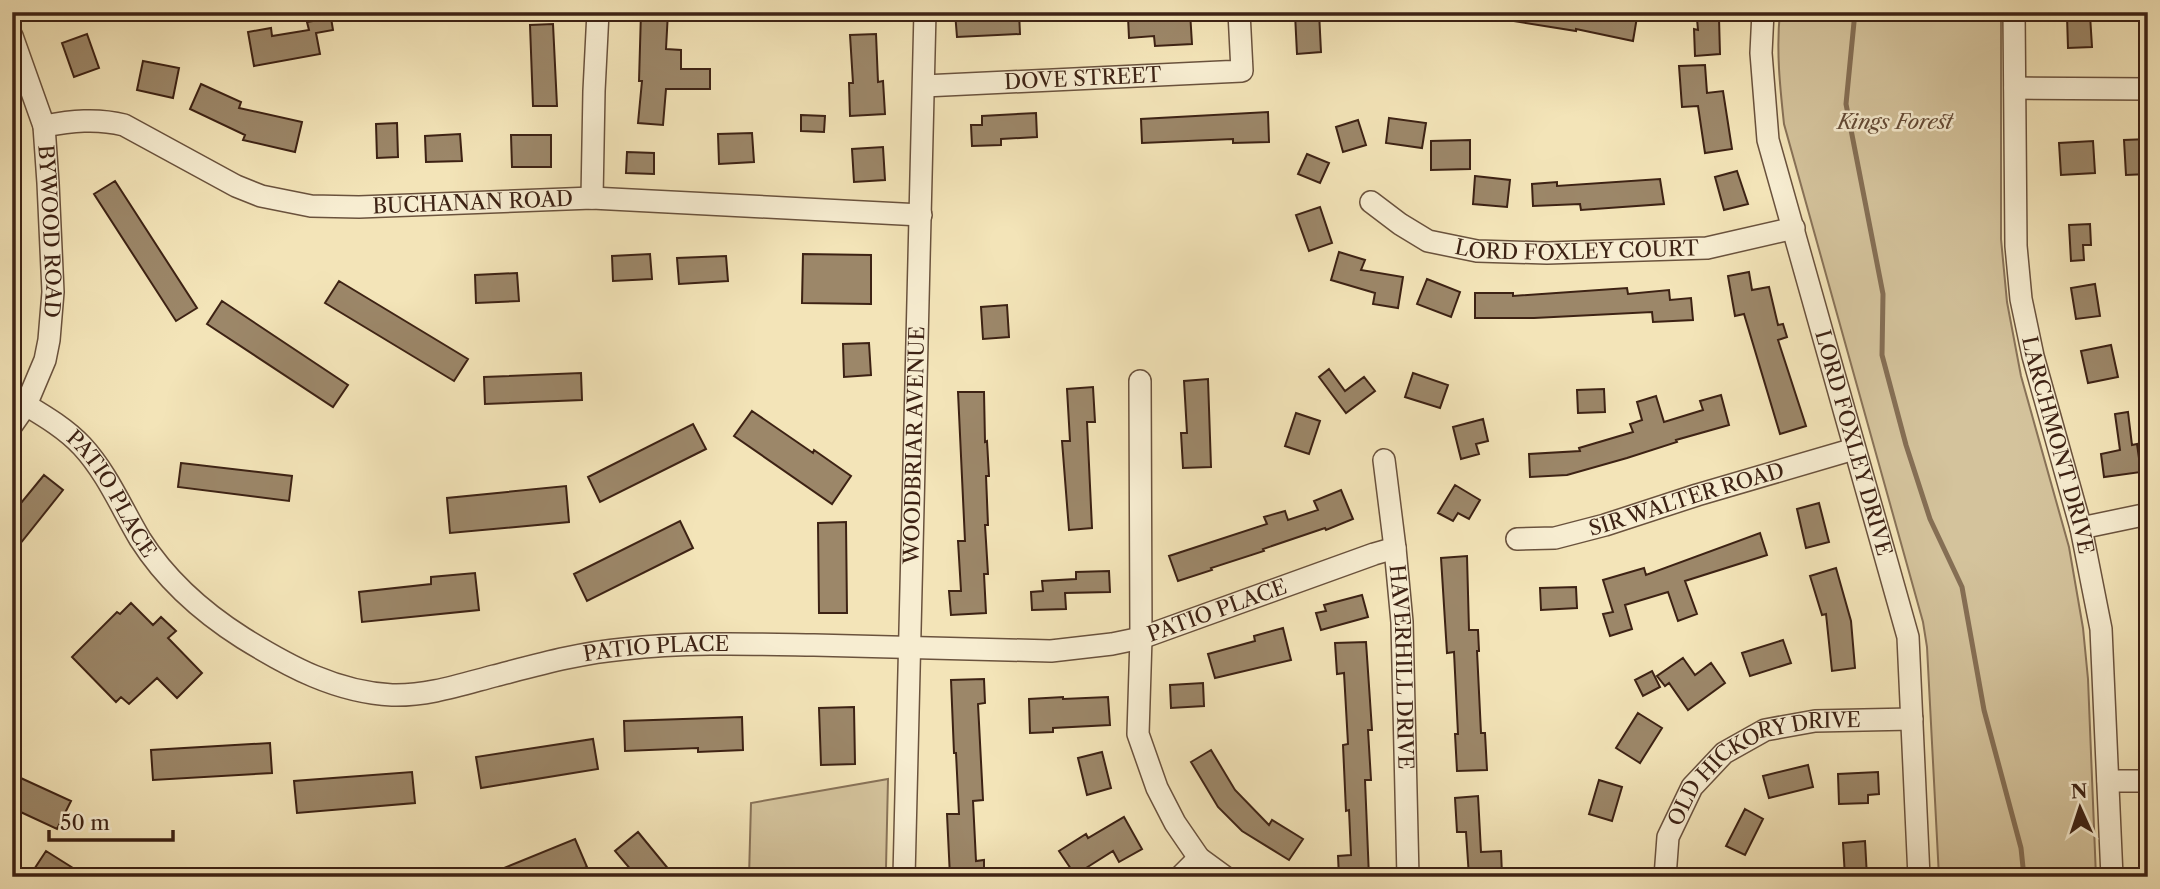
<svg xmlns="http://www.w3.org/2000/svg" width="2160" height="889" font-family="'Libre Caslon Text',serif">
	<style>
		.green { fill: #d4c39c; stroke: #887258; stroke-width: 2 }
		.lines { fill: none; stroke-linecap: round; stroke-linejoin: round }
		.stream { stroke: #856f55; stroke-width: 5 }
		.building { fill: #9c8769; stroke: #3d2214; stroke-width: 2 }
		.minor-casing { stroke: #6a523d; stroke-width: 24 }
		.minor { stroke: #f7edd1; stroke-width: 21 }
		.labels { text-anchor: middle; stroke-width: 5; stroke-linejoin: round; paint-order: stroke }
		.street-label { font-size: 21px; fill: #3d2214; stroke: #f7edd1 }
		.park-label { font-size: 21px; font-style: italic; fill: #634a36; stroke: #f7edd1 }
	</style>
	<rect width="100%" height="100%" fill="#f3e4b8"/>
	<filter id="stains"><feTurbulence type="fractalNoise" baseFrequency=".00286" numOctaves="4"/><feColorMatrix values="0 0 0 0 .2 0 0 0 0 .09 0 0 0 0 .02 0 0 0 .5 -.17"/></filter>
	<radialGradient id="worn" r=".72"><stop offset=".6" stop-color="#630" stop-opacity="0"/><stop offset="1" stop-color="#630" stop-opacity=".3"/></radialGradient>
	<!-- green -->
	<path class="green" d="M1780,12h221v227l6,63 14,74 48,171 14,81 5,51 8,198h-157l-12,-230 -4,-25 -139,-498c-4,-37 -8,-74 -4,-112z
		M888,779l-2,89 -77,1 -1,8h-59l2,-74z"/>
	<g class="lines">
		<!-- stream -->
		<path class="stream" d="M1855,12l-9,92 37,190 -1,61 24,90 24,74 32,68 22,123 37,138 3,29"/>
	</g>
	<!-- building -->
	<path class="building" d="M641,12h27l-2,37 15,1v19h29v20h-44l-3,36 -25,-2 4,-42h-3z
		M955,12h64l1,22 -63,3z
		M1166,12h24l2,32 -37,2 -1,-10 -25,2 -1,-21 38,-2z
		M1319,12l2,40 -24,2 -2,-40z
		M1508,12h80l27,6 2,-6 20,5 -4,24 -57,-12v2l-69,-11z
		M2090,15l2,32 -24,1 -1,-32z
		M331,18l2,12 -17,3 4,21 -66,12 -6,-34 23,-4 1,8 37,-6 -2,-8z
		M1719,18l1,36 -25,2 -1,-27 4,1 -1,-11z
		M553,24l4,82h-24l-3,-81z
		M87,34l12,34 -25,9 -12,-34z
		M876,34l2,48 5,-1 2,33 -35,2 -1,-33h4l-3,-48z
		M143,61l36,7 -6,30 -36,-8z
		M1705,65l2,28 16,-2 9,58 -27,4 -7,-47 -16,1 -3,-41z
		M201,84l40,18 -2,6 63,14 -7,30 -52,-12 2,-5 -55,-26z
		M1268,112l1,30 -36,1v-4l-91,4 -1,-24z
		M1036,113l1,24 -36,2v6l-29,1 -1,-21h11v-9z
		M801,115l24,1 -1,16 -23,-1z
		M1389,118l37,5 -4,25 -36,-5z
		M1358,120l8,25 -23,7 -7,-25z
		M397,123l1,34 -21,1 -1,-34z
		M752,133l2,29 -35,2 -1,-30z
		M460,134l2,27 -36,1 -1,-26z
		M511,135h40v32h-39z
		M2148,139v35l-22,1 -2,-35z
		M1470,140v29l-39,1v-29z
		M2093,141l2,32 -34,2 -2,-32z
		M883,147l2,33 -31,2 -2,-33z
		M627,152l27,1v21l-28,-1z
		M1307,154l22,9 -9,20 -22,-9z
		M1737,171l11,33 -24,6 -9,-33z
		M1475,176l35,4 -3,27 -34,-3z
		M1660,179l4,25 -83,6 -1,-6 -47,2 -1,-22 25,-2v4z
		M115,181l82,127 -21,13 -82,-127z
		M1320,207l12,36 -23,8 -13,-36z
		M2090,224l1,21h-8l1,15 -13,1 -2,-36z
		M1339,252l26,8 -4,10 42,7 -5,31 -25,-4 2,-11 -44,-13z
		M650,254l2,25 -39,2 -1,-25z
		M803,254l68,1v49l-69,-1z
		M726,256l2,25 -49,3 -2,-26z
		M1749,272l3,18 17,-3 9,38 5,-1 4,13 -9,3 28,86 -26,8 -36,-120 -9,2 -7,-40z
		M517,273l2,28 -43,2 -1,-28z
		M1427,279l33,13 -9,25 -34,-13z
		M339,281l129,78 -14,22 -129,-78z
		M2095,284l5,32 -24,3 -5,-31z
		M1627,288l1,6 41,-4 1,10 21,-2 2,22 -40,2 -1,-10 -118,6h-59v-25h38v3z
		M222,301l126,84 -15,22 -126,-83z
		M1007,305l2,32 -26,2 -2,-32z
		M869,343l2,32 -27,2 -1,-33z
		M2111,345l7,32 -30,6 -7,-32z
		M1329,369l16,22 19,-14 11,14 -29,22 -27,-36z
		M581,373l1,27 -97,4 -1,-27z
		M1413,373l35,12 -8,23 -35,-11z
		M1208,379l3,88 -28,1 -2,-35h6l-3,-52z
		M1093,387l2,35h-8l5,106 -23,2 -7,-89h8l-3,-52z
		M1604,389l1,23 -27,1 -1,-23z
		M958,392h26l1,50 2,-1 2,35h-3l2,49h-3l3,49h-4l2,39 -35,2 -2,-24h12l-3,-50h7z
		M1721,395l8,30 -53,15 1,2 -50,16 -60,17 -37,2 -1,-23 51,-3 -1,-3 54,-16 -3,-8 12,-4 -5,-18 19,-6 8,26 39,-12 -3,-9z
		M752,411l61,42 1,-3 37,26 -19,28 -98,-68z
		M2128,412l4,33 5,-1 4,28 -37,5 -3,-23 19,-4 -5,-36z
		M1296,413l24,8 -11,33 -24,-8z
		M1483,419l5,22 -12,3 3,10 -18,5 -8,-32z
		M693,424l13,25 -106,53 -12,-25z
		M181,463l111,13 -3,25 -111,-14z
		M44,475l19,15 -51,64v-40z
		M1455,485l25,15 -11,19 -11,-6 -5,8 -15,-8z
		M566,486l3,36 -119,11 -3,-35z
		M1341,490l12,29 -27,11 -1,-2 -62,21 1,2 -53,17 1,2 -34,11 -9,-25 98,-32 -3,-7 21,-6 3,9 30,-10 -4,-9z
		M1819,503l10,39 -23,6 -9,-39z
		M680,521l13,27 -106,53 -13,-27z
		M846,522l1,91h-28l-1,-90z
		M1760,533l7,22 -82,26 12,33 -19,7 -10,-29 -43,13 7,24 -22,7 -7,-22 10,-2 -10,-32 41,-12 2,7z
		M1467,556l2,74h9l1,21h-2l4,82h4l2,37 -30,1 -2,-37h3l-4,-82 -7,1 -6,-95z
		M1836,568l15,53 4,47 -23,3 -6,-57 -4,1 -12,-39z
		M1109,571l1,21 -45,1 1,16 -34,1 -1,-18 12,-1 -1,-10 34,-2v-7z
		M475,573l4,37 -117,12 -3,-30 72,-8v-7z
		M1576,587l1,21 -36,2 -1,-22z
		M1362,595l6,22 -47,13 -5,-17 10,-2 -2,-6z
		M131,603l22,22 8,-8 15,14 -8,7 34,35 -25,25 -20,-20 -28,26 -8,-7 -5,5 -44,-45 45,-45 3,2z
		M1283,628l8,32 -76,18 -7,-24 47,-13 -1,-5z
		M1783,640l8,23 -41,13 -8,-23z
		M1366,642l6,88h-4l3,50h-6l4,97h-30l-1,-21 13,-1 -2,-45 -3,1 -3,-66 5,-1 -4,-71 -7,1 -2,-31z
		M1683,658l12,17 16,-12 14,20 -37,27 -19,-27 -4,3 -8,-10z
		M1652,671l8,16 -17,9 -8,-16z
		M984,679l1,24 -7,1 5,96 -10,1 3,60 8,-1v17h-34l-3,-63h12l-3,-61h-2l-3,-73z
		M1203,683l1,23 -33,2 -1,-23z
		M1063,697v2l45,-2 2,28 -57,3v4l-23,1 -1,-34z
		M854,707l1,57 -34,1 -2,-57z
		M1638,713l24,15 -22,35 -24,-15z
		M742,717l1,33 -45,2v-4l-73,3 -1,-30z
		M593,739l5,30 -117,19 -5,-31z
		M270,743l2,30 -119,7 -2,-30z
		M1211,750l24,40 34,35 3,-5 31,19 -14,21 -47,-29 -24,-24 -27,-45z
		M1102,752l9,36 -24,7 -9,-37z
		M1808,765l5,22 -44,11 -6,-22z
		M412,772l3,31 -118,10 -3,-32z
		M1878,772l1,22 -11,1v8l-29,1 -1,-30z
		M12,774l59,27 -14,28 -45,-21z
		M1599,780l23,7 -10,34 -23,-7z
		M1478,796l3,56 20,-1 1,24 -33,2 -3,-45h-9l-2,-34z
		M1745,809l18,10 -18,36 -19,-9z
		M1124,817l18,32 -23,13 -6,-11 -38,24 -16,-24 27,-17 2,4z
		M638,832l37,45h-38l-22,-26z
		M575,839l12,28 -24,10h-81z
		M1865,841l2,36h-22l-2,-34z
		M46,851l27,17 -6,9h-38z"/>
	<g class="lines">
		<!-- minor casing -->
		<g class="minor-casing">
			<g id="minor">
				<path id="s1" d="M1763,12l-2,41 7,87 140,497 11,240"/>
				<path id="s2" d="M2014,12l2,234 5,53 12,57 48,172 20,101 11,248"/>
				<path id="s3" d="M12,36l32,90 4,57 5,109 -4,48 -4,20 -19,45 -14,20"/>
				<path id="s4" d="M924,86l318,-15 -3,-59"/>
				<path d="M2015,88l133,1"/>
				<path id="s5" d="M44,126c27,-5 53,-8 80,-1l112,61 25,10 50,10 48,1 233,-9 329,17"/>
				<path d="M592,198l2,-107 4,-79"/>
				<path id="s6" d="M1371,202l29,22 28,17 49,10 70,2 160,-5 87,-20"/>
				<path d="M1140,381l1,257 -3,96 19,54 18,35 24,35 26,19"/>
				<path id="s7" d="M26,405c20,12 40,24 56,41 25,27 39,61 58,93 26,41 62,73 103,99 47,29 93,54 149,57 35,1 68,-10 102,-19 43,-11 85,-23 130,-27 63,-7 127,-5 190,-4 79,2 158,4 237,6l61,-7 29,-6 233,-84 21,-6"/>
				<path id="s8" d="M1384,460l11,88 7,74 6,255"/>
				<path d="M2081,528l67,-14"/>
				<path id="s9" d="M1517,539l38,-1 50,-13 92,-30 157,-46"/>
				<path d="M2108,781h40"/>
				<path id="s10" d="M904,877l21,-865"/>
				<path d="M1180,877l19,-19"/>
				<path id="s11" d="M1665,877l3,-40 24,-50 32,-34 41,-23 50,-9 97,-2"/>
			</g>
		</g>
		<!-- minor -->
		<use href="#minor" class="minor"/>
	</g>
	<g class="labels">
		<!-- street labels -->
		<g class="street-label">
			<text dy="7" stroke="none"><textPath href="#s4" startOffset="159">DOVE STREET</textPath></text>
			<text dy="7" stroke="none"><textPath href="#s5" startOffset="448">BUCHANAN ROAD</textPath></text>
			<text dy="7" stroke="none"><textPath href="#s3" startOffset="201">BYWOOD ROAD</textPath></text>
			<text dy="7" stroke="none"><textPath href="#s6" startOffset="219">LORD FOXLEY COURT</textPath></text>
			<text dy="7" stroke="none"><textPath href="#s1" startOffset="443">LORD FOXLEY DRIVE</textPath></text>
			<text dy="7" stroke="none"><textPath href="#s10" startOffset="432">WOODBRIAR AVENUE</textPath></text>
			<text dy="7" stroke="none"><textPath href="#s2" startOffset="438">LARCHMONT DRIVE</textPath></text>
			<text dy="7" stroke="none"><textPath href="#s7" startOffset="126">PATIO PLACE</textPath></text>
			<text dy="7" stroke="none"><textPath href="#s9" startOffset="175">SIR WALTER ROAD</textPath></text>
			<text dy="7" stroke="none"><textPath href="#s7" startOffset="1321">PATIO PLACE</textPath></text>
			<text dy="7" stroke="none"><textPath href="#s7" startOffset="754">PATIO PLACE</textPath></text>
			<text dy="7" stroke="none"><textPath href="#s8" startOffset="208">HAVERHILL DRIVE</textPath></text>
			<text dy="7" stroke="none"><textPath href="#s11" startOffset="170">OLD HICKORY DRIVE</textPath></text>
		</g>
		<!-- park labels -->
		<g class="park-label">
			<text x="1895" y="129">Kings Forest</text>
		</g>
	</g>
	<!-- margin -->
	<rect width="2160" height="889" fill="none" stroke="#f3e4b8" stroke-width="42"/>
	<rect x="14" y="14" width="2132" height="861" fill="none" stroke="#3d2214" stroke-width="3.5"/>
	<rect x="21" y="21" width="2118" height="847" fill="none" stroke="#3d2214" stroke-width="2"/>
	<!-- north arrow -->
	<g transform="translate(2080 808) rotate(357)" stroke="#f7edd1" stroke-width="5" paint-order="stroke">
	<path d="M0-5L12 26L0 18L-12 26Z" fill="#3d2214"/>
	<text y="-10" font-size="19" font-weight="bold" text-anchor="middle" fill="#3d2214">N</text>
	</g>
	<!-- scale -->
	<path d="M49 830v10h124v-10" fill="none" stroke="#3d2214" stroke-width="3.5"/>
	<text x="60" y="830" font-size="21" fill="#3d2214" stroke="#f7edd1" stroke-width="5" paint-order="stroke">50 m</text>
	<rect width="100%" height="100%" filter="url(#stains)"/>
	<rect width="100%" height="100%" fill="url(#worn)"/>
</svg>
